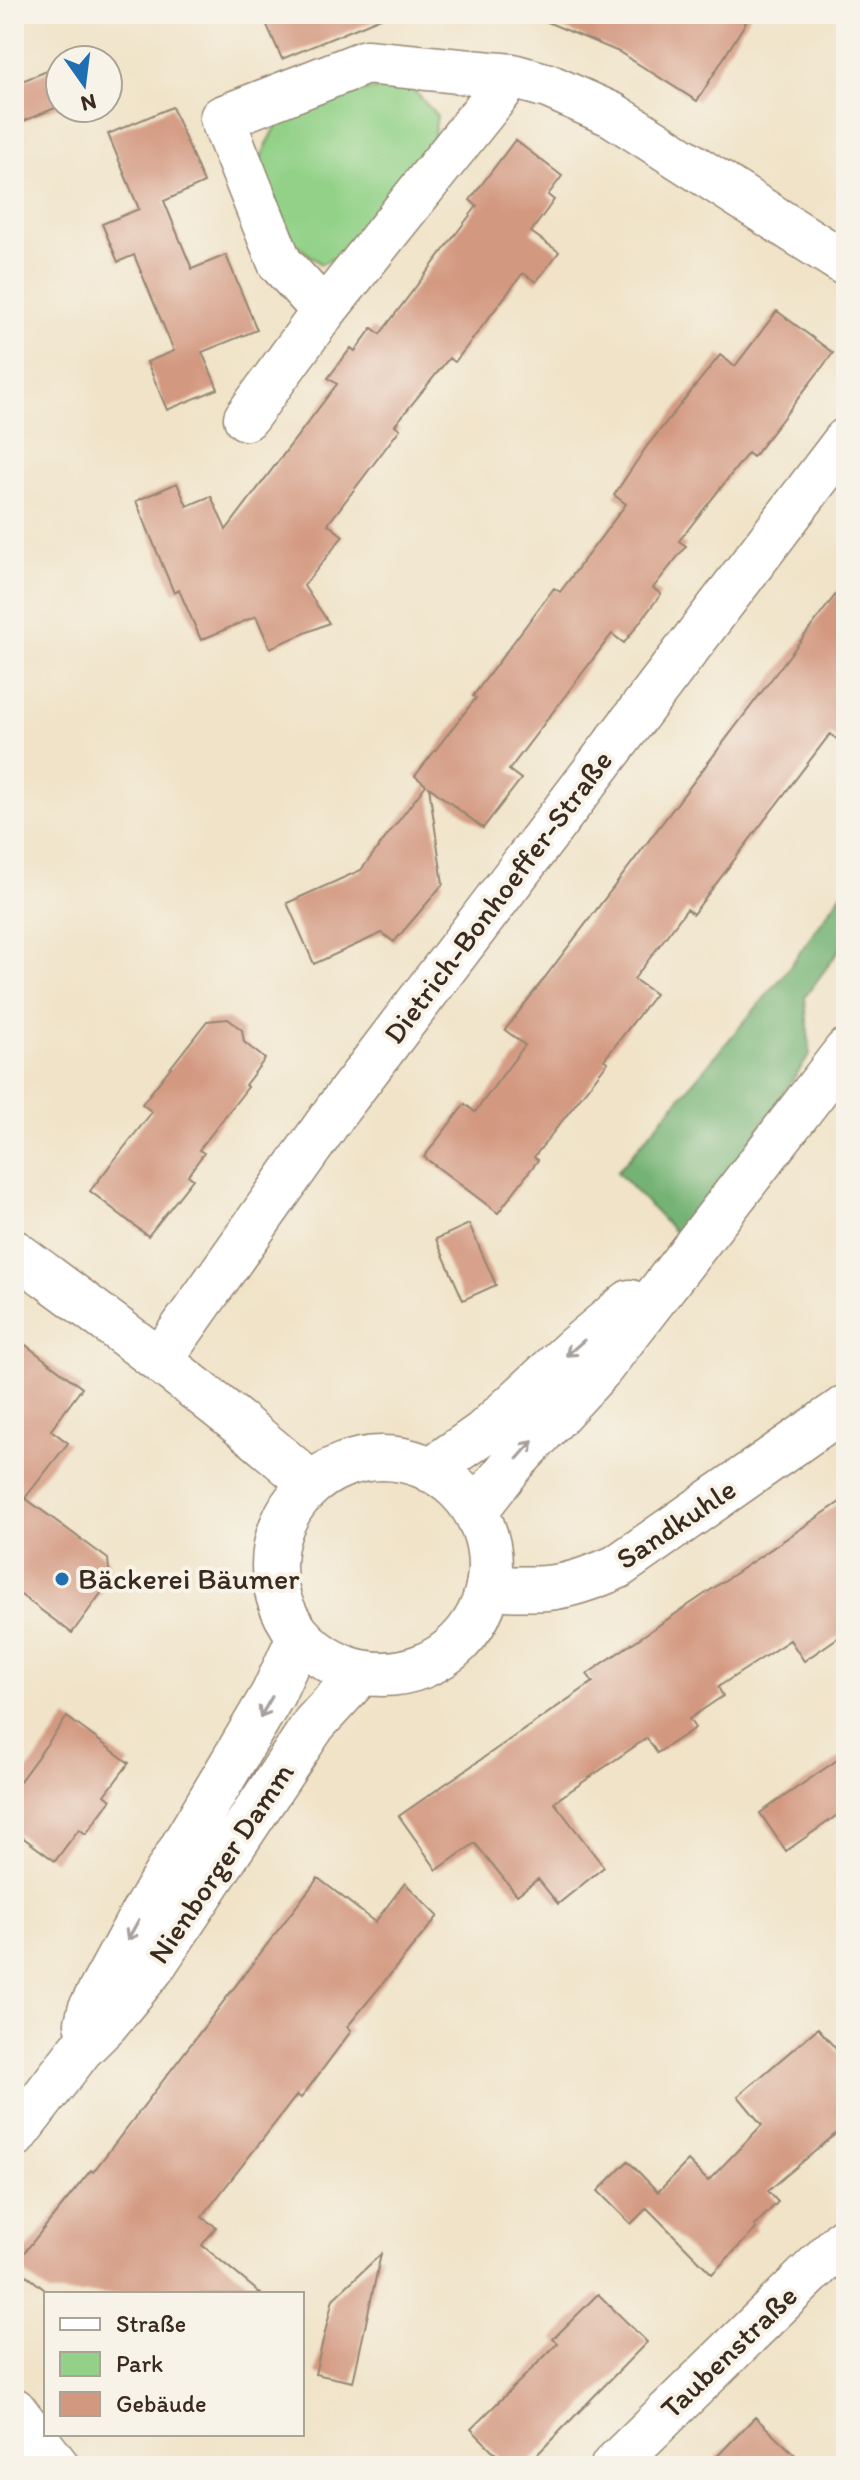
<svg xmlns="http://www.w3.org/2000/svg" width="860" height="2480" font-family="Itim,sans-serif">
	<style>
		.green { fill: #92d187; stroke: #667e52; stroke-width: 2 }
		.forest { fill: #75b374; stroke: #586e49; stroke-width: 2 }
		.building { fill: #d39880 }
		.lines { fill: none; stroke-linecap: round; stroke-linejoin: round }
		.street-casing { stroke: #968673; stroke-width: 47 }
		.secondary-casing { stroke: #968673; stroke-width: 47 }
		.street { stroke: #fff; stroke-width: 44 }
		.secondary { stroke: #fff; stroke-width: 44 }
		.oneway { stroke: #a79f9a }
		.poi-dot { fill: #1f6fb2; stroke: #f7f3e8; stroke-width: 3 }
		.labels { text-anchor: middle; stroke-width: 8; stroke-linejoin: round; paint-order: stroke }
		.street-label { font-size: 30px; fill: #3b2a1e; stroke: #f7f3e8 }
		.poi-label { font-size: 30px; fill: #3b2a1e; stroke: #f7f3e8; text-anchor: start }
	</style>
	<rect width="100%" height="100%" fill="#f7f3e8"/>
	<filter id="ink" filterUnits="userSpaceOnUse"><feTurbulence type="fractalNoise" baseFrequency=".0125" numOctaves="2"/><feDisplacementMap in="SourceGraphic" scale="16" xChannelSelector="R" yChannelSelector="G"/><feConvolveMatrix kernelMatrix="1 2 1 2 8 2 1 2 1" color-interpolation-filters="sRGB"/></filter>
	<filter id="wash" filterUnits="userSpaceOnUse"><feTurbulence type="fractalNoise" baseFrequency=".006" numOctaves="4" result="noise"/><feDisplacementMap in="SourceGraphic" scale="32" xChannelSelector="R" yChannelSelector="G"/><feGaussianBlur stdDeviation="1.8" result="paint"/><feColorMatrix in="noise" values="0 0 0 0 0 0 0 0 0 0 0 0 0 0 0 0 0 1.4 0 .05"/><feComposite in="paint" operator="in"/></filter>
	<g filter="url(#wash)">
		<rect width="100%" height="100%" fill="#f0e3c8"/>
		<!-- green -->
		<path class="green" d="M412,88l25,28 -5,31 -80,103 -31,14 -27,-21 -35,-82 19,-38 87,-33z"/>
		<!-- forest -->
		<path class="forest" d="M846,887v54l-41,56 5,58 -128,185 -65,-68 166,-196z"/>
		<g id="blocks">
			<!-- building -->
			<path class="building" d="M262,14h126v1l-106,44z
				M528,14h223l-54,87 -78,-49z
				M60,66v40l-46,19v-41z
				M172,107l32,76 -40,18 28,68 34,-14 31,75 -55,22 16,37 -51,21 -20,-48 27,-11 -40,-96 -16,7 -16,-38 37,-15 -31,-75z
				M515,140l47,36 -14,19 6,5 -23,32 28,20 -23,30 -13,-9 -68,89 -6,-4 -54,67 5,4 -72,95 15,12 -39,50 25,37 -59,25 -14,-32 -55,24 -22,-50 -5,3 -38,-92 41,-18 10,23 24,-10 15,34 111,-146 -9,-6 23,-30 4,3 17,-23 8,6 97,-128 -7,-6z
				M777,311l56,42 -80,104 -5,-4 -69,88 7,5 -33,42 8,6 -37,49 -12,-9 -103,136 12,9 -38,49 -54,-41 14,97 -15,18 -34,40 -12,-9 -68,31 -27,-61 74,-33 65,-85 -11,-9 61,-78 -3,-2 81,-108 6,4 66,-88 -12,-9 33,-49 73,-91 15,11z
				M846,581v165l-16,-12 -137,180 -6,-5 -53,70 21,15 -51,66 4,2 -74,95 4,3 -40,53 -74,-56 41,-53 10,8 50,-67 -20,-15z
				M228,1019l14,11 2,12 21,17 -20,26 3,2 -49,63 5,3 -16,22 5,4 -45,57 -58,-45 62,-79 -10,-8 65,-83z
				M469,1224l27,61 -33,15 -27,-61z
				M14,1336l68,52 -31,42 17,13 -43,55 83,61 2,22 -38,52 -58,-43z
				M846,1498v134l-42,29 -14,-21 -72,47 5,9 -34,23 6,9 -38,25 -10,-15 -93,64 50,65 -46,37 -20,-25 -21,16 -42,-52 -38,27 -38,-54 194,-134 -6,-8z
				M67,1717l62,46 -24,32 6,5 -13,17 -12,17 -7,-5 -24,32 -41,-30v-42z
				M846,1754v55l-60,42 -26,-38z
				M318,1878l57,44 30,-39 33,33 -91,111 4,4 -50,67 -4,-3 -95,122 14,10 -14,18 59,49h-211l-36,-29 77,-95 2,2z
				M818,2028l28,33v64l-78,66 10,11 -24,24 2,3 -44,45 -65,-66 -16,16 -33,-33 30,-30 30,31 30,-31 20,20 54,-56 -24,-29z
				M381,2254l-28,128 -38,-8 18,-75z
				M598,2294l49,48 -121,124h-18l-37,-37 87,-86 -5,-4z
				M755,2417l52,49h-99z"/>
		</g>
	</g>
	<g filter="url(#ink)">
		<use href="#blocks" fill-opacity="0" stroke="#968673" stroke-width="2"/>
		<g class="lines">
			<!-- street casing -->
			<g class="street-casing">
				<path id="street" d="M512,76l-188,235 -44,-48 -58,-145 144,-56 146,14 36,10 65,29 233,149
					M246,418l78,-107
					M14,1252c101,75 202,148 296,231
					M160,1360l176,-249 510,-671
					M488,1587c57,4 77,3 129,-20l229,-160
					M14,2410l43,56
					M613,2466l233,-228"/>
			</g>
			<!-- secondary casing -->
			<g class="secondary-casing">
				<path id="secondary" d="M274 1566a108 108 0 1 1 216 0a108 108 0 1 1-216 0Z
					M430,1470l53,-37 92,-85 55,-46
					M476,1510l38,-48 87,-94 245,-317
					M87,2023l3,-13 50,-92 133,-224 26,-57
					M14,2136l66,-86 26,-26 46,-56 162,-244 46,-50"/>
			</g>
			<!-- street -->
			<use href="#street" class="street"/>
			<!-- secondary -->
			<use href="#secondary" class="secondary"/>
		</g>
		<!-- one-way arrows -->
		<defs><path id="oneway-shaft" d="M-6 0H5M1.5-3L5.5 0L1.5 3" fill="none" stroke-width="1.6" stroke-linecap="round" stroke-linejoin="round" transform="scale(2)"/></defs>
		<g class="oneway">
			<use href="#oneway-shaft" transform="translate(575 1348) rotate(139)"/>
			<use href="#oneway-shaft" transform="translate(525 1450) rotate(-49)"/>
			<use href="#oneway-shaft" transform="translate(266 1707) rotate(120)"/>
			<use href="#oneway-shaft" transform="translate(133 1930) rotate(119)"/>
		</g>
	</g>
	<!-- markers -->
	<circle class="poi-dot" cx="62" cy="1579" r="8"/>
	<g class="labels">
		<!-- street labels -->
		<g class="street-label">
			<text transform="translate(498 897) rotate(-53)" y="10">Dietrich-Bonhoeffer-Straße</text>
			<text transform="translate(676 1524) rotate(-34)" y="10">Sandkuhle</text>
			<text transform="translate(221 1863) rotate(-56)" y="10">Nienborger Damm</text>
			<text transform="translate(729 2352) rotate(-44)" y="10">Taubenstraße</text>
		</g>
		<!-- poi labels -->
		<g class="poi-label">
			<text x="78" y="1589">Bäckerei Bäumer</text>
		</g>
	</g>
	<!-- margin -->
	<rect width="860" height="2480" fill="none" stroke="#f7f3e8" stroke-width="48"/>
	<!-- legend -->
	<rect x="44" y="2292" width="260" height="144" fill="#f7f3e8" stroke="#aca397" stroke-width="2"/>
	<rect x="60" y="2318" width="40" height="12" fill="#ffffff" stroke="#aca397" stroke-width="2"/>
	<text x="116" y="2332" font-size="24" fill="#3b2a1e">Straße</text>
	<rect x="60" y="2352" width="40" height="24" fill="#92d187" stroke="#aca397" stroke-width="2"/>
	<text x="116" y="2372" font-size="24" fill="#3b2a1e">Park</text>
	<rect x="60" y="2392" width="40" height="24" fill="#d39880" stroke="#aca397" stroke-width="2"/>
	<text x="116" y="2412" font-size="24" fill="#3b2a1e">Gebäude</text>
	<!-- north arrow -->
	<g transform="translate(84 84) rotate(166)"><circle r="38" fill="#f7f3e8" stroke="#aca397" stroke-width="2"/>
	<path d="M0-6L14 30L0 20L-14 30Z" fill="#1f6fb2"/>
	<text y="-12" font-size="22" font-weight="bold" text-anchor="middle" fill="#3b2a1e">N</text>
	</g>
</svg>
